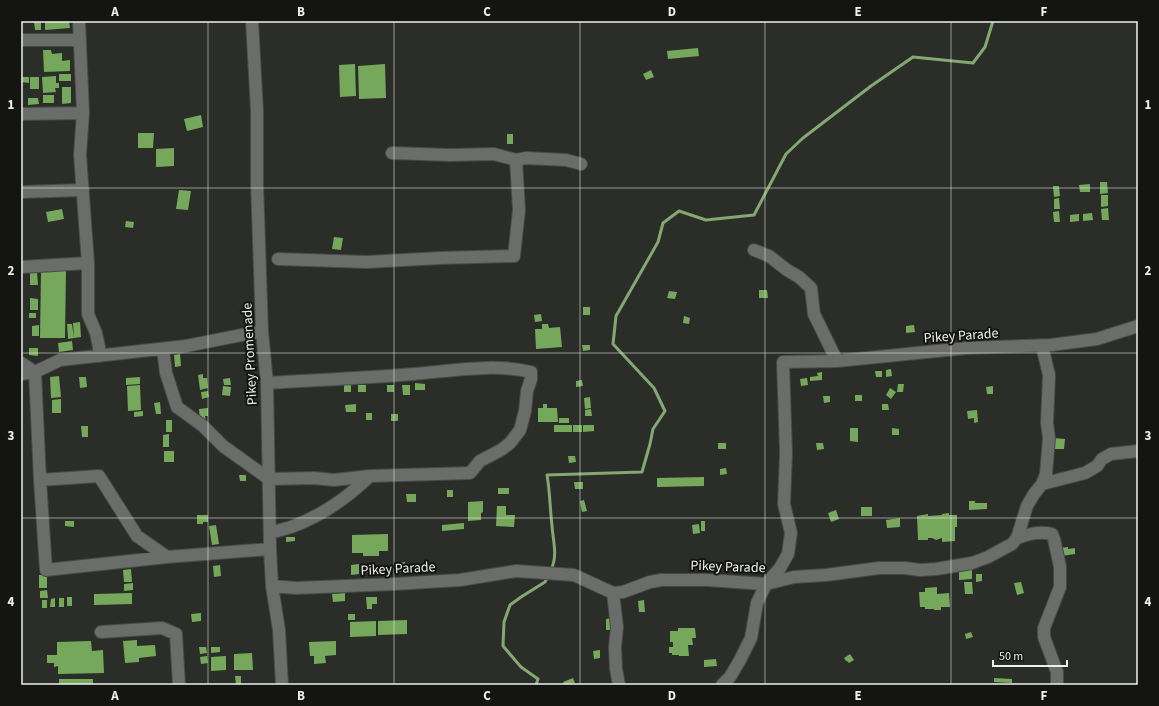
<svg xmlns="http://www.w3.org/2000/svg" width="1159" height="706" font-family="'Source Sans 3',sans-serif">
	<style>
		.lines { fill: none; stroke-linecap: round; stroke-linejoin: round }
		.stream { stroke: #85a772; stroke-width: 3 }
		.building { fill: #76a85c }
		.minor-casing { stroke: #484a47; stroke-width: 14 }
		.minor { stroke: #6a6d69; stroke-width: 12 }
		.grid { fill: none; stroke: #eef0ed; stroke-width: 1; stroke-opacity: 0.55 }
		.labels { text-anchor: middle; stroke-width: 4; stroke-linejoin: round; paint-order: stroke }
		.street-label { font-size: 14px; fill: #eef0ed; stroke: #141513 }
		.neatline { fill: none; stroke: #eef0ed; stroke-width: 1.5 }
		.grid-label { font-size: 13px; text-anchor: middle; font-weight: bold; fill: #eef0ed }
	</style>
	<rect width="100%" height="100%" fill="#2b2d29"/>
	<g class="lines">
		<!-- stream -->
		<path class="stream" d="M551,570c7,-15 2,-29 1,-44 -2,-17 -2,-34 -5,-51l95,-3 8,-28 3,-15 12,-18 -11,-23 -41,-44 3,-28 42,-74 5,-19 16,-12 27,9 48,-5 32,-61 17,-16 68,-52 42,-29 60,6 12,-16 8,-26
			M536,685l2,-6 -17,-12 -18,-21 1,-24 6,-17 11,-8 24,-15 3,-6"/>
	</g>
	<!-- building -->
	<path class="building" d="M41,21v9h-6l-1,-8z
		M69,21l1,7 -25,2v-8z
		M698,48l1,8 -31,3 -1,-8z
		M43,50h8l1,4 10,-1v8l8,-1v11l-26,1z
		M355,64l1,32 -16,1 -1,-32z
		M385,64l1,34 -27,1 -1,-33z
		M651,70l3,7 -8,3 -3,-6z
		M59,74h12v7h-12z
		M56,76v7h3v5h-4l1,4 -13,1 -1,-16z
		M22,77h7v6l-8,-1z
		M30,77h9v12h-9z
		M62,87h9v16l-9,1z
		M43,95h11v8h-11z
		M28,98h10l1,6 -11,1z
		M201,115l2,12 -16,4 -3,-12z
		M138,133h16l-1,15h-15z
		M507,134h6v10h-6z
		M174,148v18l-18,1v-18z
		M1100,182h7l1,11 -8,1z
		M1090,184v8h-10l-1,-7z
		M1053,186h6l1,10 -6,1z
		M179,190l12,1 -3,19 -12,-1z
		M1101,195h7v11l-7,1z
		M1059,198l1,11h-6v-10z
		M1108,208l1,12h-7l-1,-11z
		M62,209l2,10 -16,3 -2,-10z
		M1059,211l1,11h-6l-1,-10z
		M1092,213l1,7 -10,1v-7z
		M1079,214v7l-9,1v-7z
		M126,221l8,1 -1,6 -8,-1z
		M334,237l9,1 -2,12 -9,-1z
		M41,270h25l-1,68h-25z
		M37,272l1,13h-8v-12z
		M759,290h8l1,8h-9z
		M669,291l8,1 -2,7 -8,-1z
		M30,298l8,1v11h-8z
		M583,307h7v8h-7z
		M29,313h7v5h-7z
		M541,314l1,7 -7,1 -1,-7z
		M684,316l6,2 -1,6 -6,-1z
		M80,322l1,15 -7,1 -1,-15z
		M67,324h5l2,14 -6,1z
		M542,324h6l1,4 11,-1 2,20 -26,2 -1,-20h7z
		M39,325v11h-7v-10z
		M914,325l1,7 -9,1v-7z
		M72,341l1,9 -14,2 -1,-9z
		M582,345h8v5l-7,1z
		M29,348h9v8l-9,-1z
		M180,354l1,12 -6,1 -1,-12z
		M891,369l1,7 -6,1v-7z
		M875,371h7v6h-6z
		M822,372v8l-12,1v-4l8,-1 -1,-3z
		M203,374v4h4l1,10 -8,2 -2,-15z
		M59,376l2,21 -10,1 -1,-21z
		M79,377h7l1,10 -7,1z
		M140,377v7l-14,1v-7z
		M230,378l1,7h-7l-1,-6z
		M807,378l1,7 -7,1 -1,-7z
		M582,380l1,6 -7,1v-6z
		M415,383l10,1v6h-10z
		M898,384h6l-1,8h-6z
		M140,385l1,25 -13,1 -1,-25z
		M344,385h7v7h-7z
		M358,385h8v7h-8z
		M387,385h7v7h-7z
		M402,385h8v10h-7z
		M223,386l8,1 -1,9 -8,-1z
		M993,386v8h-6l-1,-7z
		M890,388l6,4 -5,7 -5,-4z
		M208,391l1,6 -7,2 -1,-7z
		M855,395h7v6h-7z
		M823,396h7v6l-6,1z
		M590,397l1,11 -6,1 -1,-11z
		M61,399v14h-9v-13z
		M160,402l1,12h-5l-2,-11z
		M356,404v8h-10l-1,-7z
		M543,404h4v4h10l1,14h-20v-14h5z
		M882,404h6l1,6h-7z
		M208,408v8h-3l1,5h-6l-1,-12z
		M591,409l1,7h-7v-6z
		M977,410l1,12 -4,1v-5l-6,1 -1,-8z
		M143,411v5l-9,1v-5z
		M366,413h6v7h-6z
		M391,414h7v7h-7z
		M559,418h10v5h-10z
		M166,420h6v12h-6z
		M554,425h18v7h-18z
		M573,425h9v7h-9z
		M583,425h11v6l-11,1z
		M81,426h7v11h-6z
		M850,428h8v14l-8,-1z
		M892,428l7,1v6h-7z
		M169,434v13h-6v-12z
		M1054,438l11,1 -1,10h-10z
		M718,443h8v6h-8z
		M816,443h7l1,6 -7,1z
		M164,451h10v11h-10z
		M568,456h7l1,6 -7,1z
		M726,468l1,6 -7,1v-6z
		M239,475h7v6h-6z
		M704,477v9l-47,1v-9z
		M574,482h9v7h-8z
		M498,488h11v6h-11z
		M447,490h6v7h-6z
		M406,494h10v8h-9z
		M584,500l3,11 -5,1 -2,-11z
		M483,501v11l-2,1v7l-13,1v-19z
		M969,501h6v2h12v6l-18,1z
		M497,506h9v9h9l-1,12 -18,-1z
		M861,507h11v9h-11z
		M836,510l3,9 -8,3 -3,-9z
		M949,513v2h8v12h-2v14l-13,1v-4l-6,2 -4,-2h-4v2h-10l-1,-24 11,-2v2l14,-1v-1z
		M197,515h11v7h-5v2h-6z
		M900,518v9l-13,1 -1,-8z
		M65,521h9v6l-9,-1z
		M701,521h4v10h-4z
		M464,523v6l-22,2v-6z
		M699,524l1,9 -7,1 -1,-9z
		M216,525l3,19 -7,1 -3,-19z
		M388,534v17h-9v5h-16v-3h-11v-18z
		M286,537h9v4l-9,1z
		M1068,547v2l7,-1v6l-14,2 -1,-8z
		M405,562v9l-9,1 -1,-9z
		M359,564v10l-8,1v-10z
		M220,565l1,11 -7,1 -1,-11z
		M363,567h8v6h-8z
		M131,569l1,13h-8l-1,-12z
		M959,570h13v9l-13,1z
		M976,574h6v7l-6,1z
		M39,575h8v13h-8z
		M964,582h8l1,12h-8z
		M1021,582l3,11 -7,2 -3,-12z
		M133,583v7l-9,1v-7z
		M937,587v7l12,-1 1,14h-9v3h-7v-1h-9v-2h-5l-1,-15h6v-4z
		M47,590l1,8h-8v-7z
		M132,593v11l-38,1v-11z
		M345,593v8l-12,1 -1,-8z
		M67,597h5v9h-5z
		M366,597h11v7h-5v5h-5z
		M55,598v9h-5l1,-8z
		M59,598h5v9h-5z
		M42,600h5v8h-5z
		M644,600l1,12h-6l-1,-11z
		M201,613v8l-9,1 -1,-8z
		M348,614h7v6h-7z
		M611,618l1,12h-6v-11z
		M407,620v14l-29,1v-14z
		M376,621v15l-26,1v-15z
		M678,628h17l1,10h-4l1,7h-5l1,11h-10v-1h-7v-2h-3v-6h4v-5h-3v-11h8z
		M971,632l2,5 -7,2 -1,-5z
		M137,640v6l18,-1 1,11 -17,2v4l-14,1 -2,-22z
		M91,641l1,10 11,-1 1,23 -46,1v-8l-4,1v-4h-7v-8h10v-13z
		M336,641v14l-11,1 1,7 -12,1v-8h-4l-1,-14z
		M199,647h7l1,6 -7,1z
		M211,647h9v5l-9,1z
		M600,650v8l-6,1 -1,-8z
		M252,653l1,17h-19v-16z
		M850,654l4,6 -5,3 -2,-2h-1l-2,-3z
		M207,656l1,7 -7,1 -1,-7z
		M226,656v14l-15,1v-14z
		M716,659l1,7 -13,1v-7z
		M235,676h6v9h-5z
		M573,678l2,5 -11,2 -1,-3z
		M994,678l18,1v4l-18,-1z
		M59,679h34v6h-34z"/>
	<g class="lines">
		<!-- minor casing -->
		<g class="minor-casing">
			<path id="minor" d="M79,21l4,92 -3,42 8,108v51l8,19 3,14v9
				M252,21l5,90v72l5,148 5,52 3,166 2,37 7,44 3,55
				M21,40h59
				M21,114l62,-1
				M392,153l58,2 44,-1 22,6 10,-2 40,2 15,4
				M21,192l62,-2
				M754,250l15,6 18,14 12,7 12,11 3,26 23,47
				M278,259l89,3 73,-4 74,-2 5,-46 -3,-50
				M21,267l67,-4
				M1042,346l7,29 -2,48 2,15 -3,36 -4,10
				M163,349l3,24 11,34 26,19 20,20 46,33 45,-1 20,2 36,-4
				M21,363l14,9 5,108 59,-4 38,60 30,21
				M21,374l14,-2 25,-12 126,-14 76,-15
				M267,383c49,-3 97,-5 146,-9 38,-3 82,-11 118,-2v7l-4,12 -2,20 -5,19 -10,13 -9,7 -21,11 -10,12 -100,3c-23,22 -48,40 -79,51 -7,2 -14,4 -21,6
				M40,480l6,90 121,-13 103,-8
				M1017,538c12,-4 22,-7 35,-4l2,5 6,28v20l-16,41v9l13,35v13
				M272,586l24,2 99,-4 65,-4 56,-9 58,4 39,18 10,-1 27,-10 11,-2h46l59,4 28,-7 32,-2 53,-7h26l15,2 16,-1 36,-6 16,-6 24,-13 5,-6 10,-32 7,-12 8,-10 43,-11 12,-7 5,-7 9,-5 27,-3
				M613,593l4,34 -2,20 1,22 3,16
				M101,632l61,-4 14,6 3,51
				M722,685l8,-8 10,-17 11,-22 6,-35 9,-19 14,-16 8,-14 3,-21 -7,-29 2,-51 -3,-91 54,-1 130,-13 84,-3 46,-6 41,-13"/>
		</g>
		<!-- minor -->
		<use href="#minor" class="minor"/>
	</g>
	<!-- grid -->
	<path class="grid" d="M208,21v664M394,21v664M580,21v664M765,21v664M951,21v664M21,188h1117M21,353h1117M21,518h1117"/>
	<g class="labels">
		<!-- street labels -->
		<g class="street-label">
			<text transform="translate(961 335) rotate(-4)" y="5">Pikey Parade</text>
			<text transform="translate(249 354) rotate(-93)" y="5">Pikey Promenade</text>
			<text transform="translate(728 566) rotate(2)" y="5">Pikey Parade</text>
			<text transform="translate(398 568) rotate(-3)" y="5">Pikey Parade</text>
		</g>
	</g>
	<!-- border -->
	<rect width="1159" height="706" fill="none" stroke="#141513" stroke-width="44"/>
	<!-- scale -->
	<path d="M993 660v6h74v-6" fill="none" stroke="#eef0ed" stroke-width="2"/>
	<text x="999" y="660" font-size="12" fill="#eef0ed" stroke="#141513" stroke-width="3" paint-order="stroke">50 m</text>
	<rect x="22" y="22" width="1115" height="662" class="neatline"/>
	<g class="grid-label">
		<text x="115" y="16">A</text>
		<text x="301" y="16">B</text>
		<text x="487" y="16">C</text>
		<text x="672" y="16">D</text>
		<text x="858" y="16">E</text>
		<text x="1044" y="16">F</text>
		<text x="11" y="109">1</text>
		<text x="1148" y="109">1</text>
		<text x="11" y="275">2</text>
		<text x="1148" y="275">2</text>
		<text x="11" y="440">3</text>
		<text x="1148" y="440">3</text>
		<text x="11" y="606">4</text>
		<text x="1148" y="606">4</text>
		<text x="115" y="700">A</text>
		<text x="301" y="700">B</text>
		<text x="487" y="700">C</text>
		<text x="672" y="700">D</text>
		<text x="858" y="700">E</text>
		<text x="1044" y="700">F</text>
	</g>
</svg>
